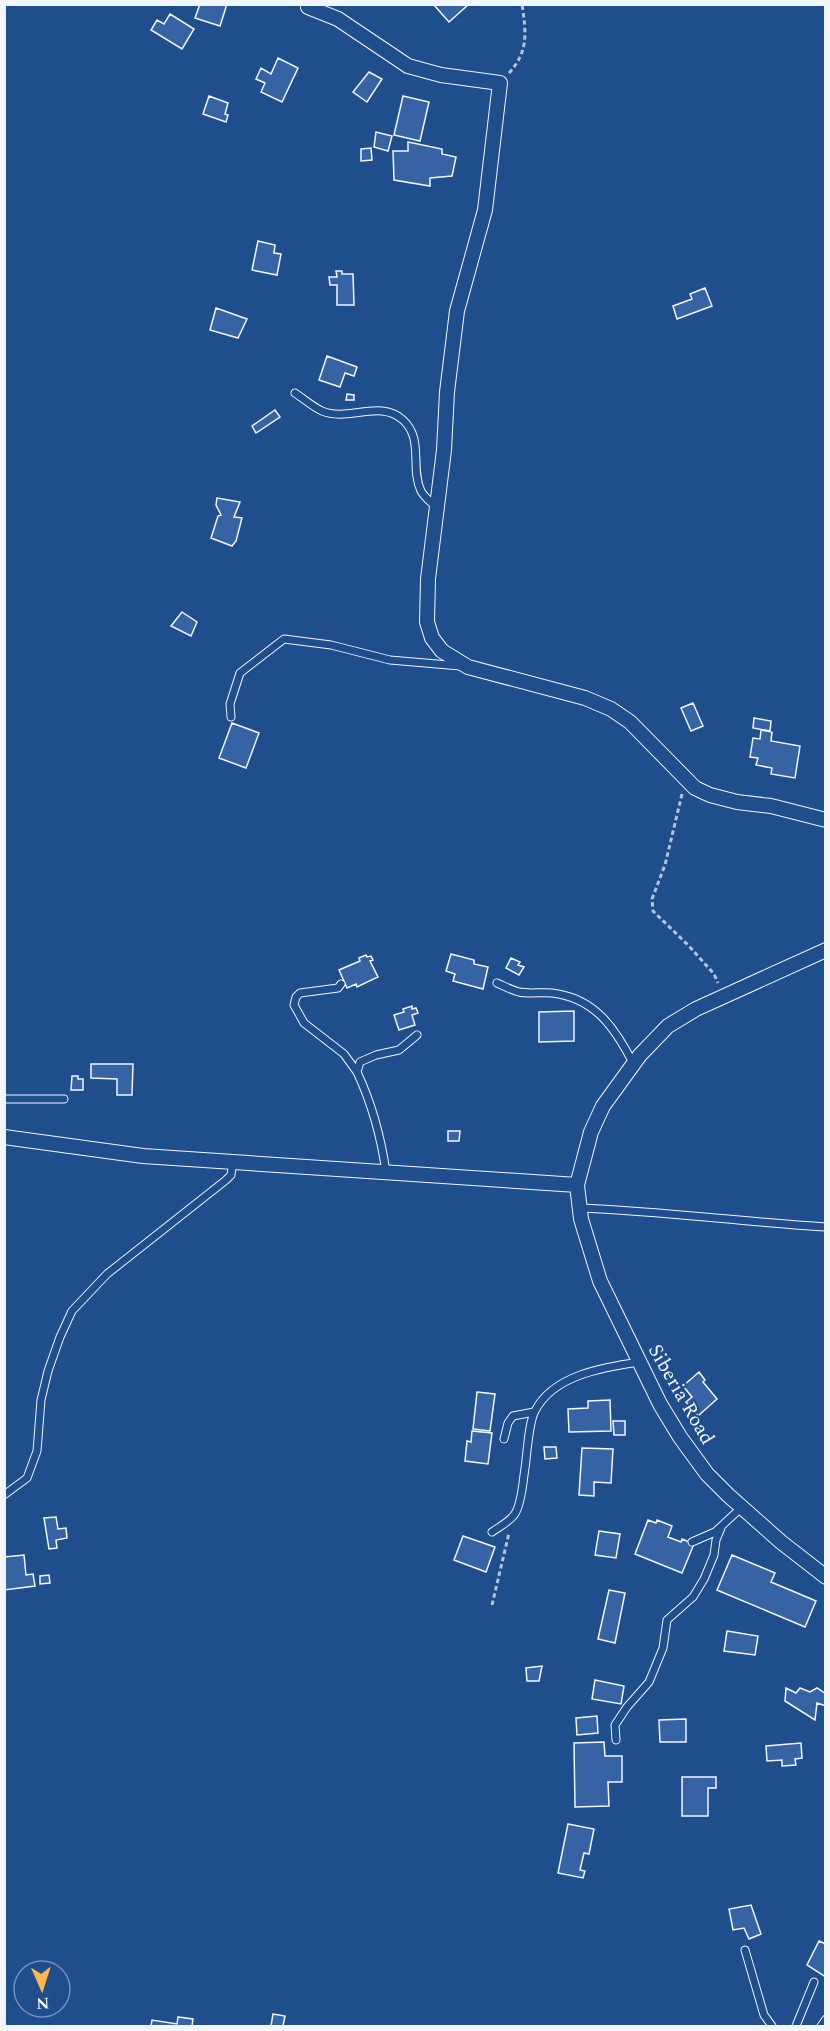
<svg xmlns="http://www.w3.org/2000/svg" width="830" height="2031" font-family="Spectral,serif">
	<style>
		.building { fill: #3563a3; stroke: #f2f6ff; stroke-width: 1.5 }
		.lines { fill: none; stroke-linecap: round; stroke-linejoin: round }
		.lane-casing { stroke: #f2f6ff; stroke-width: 9 }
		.street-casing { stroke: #f2f6ff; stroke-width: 16 }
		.path { stroke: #b3c4dc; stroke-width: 3; stroke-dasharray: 4.5 3; stroke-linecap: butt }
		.lane { stroke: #1f4e8c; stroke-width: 7 }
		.street { stroke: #1f4e8c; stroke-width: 14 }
		.labels { text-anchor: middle; stroke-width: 4.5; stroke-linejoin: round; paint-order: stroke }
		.street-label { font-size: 20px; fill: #f2f6ff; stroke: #1f4e8c }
	</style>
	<rect width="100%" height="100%" fill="#1f4e8c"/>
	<!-- building -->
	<path class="building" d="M200,4h27l-7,22 -25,-8z
		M433,4h36l-20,18z
		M170,14l24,15 -12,20 -31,-19 6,-10 7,4z
		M278,58l20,10 -16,34 -21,-10 4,-9 -9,-4 5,-11 10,6z
		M369,72l13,7 -15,23 -14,-10z
		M209,96l19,7 -3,11 3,1 -2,7 -23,-8z
		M403,96l26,6 -9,39 -26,-6z
		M376,132l16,4 -4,15 -14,-4z
		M408,142l34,7v5l14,3 -4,19 -22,2v8l-36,-6 -1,-29h15z
		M371,148l1,12 -11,1v-12z
		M258,241l17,4 -1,8 7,1 -4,21 -25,-5z
		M336,271h6v3h11l1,31h-17v-20h-7l-1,-8h8z
		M705,288l7,18 -35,13 -4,-13 19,-7 -2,-5z
		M216,308l31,11 -9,19 -28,-8z
		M327,356l30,11 -3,9 -9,-3 -5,14 -21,-7z
		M347,394l7,1v5h-8z
		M275,410l5,7 -24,16 -4,-7z
		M217,498l23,4 -6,15 8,1 -6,23 -4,5 -21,-8 7,-22 3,-1 -5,-10z
		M182,612l15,10 -6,14 -20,-10z
		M693,703l10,23 -12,5 -10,-23z
		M754,718l17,3 -1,10 -17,-3z
		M232,723l27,10 -13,35 -27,-10z
		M761,730l11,2 -1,9 29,5 -5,32 -24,-4 1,-6 -16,-3 2,-7 -8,-1 3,-19 7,1z
		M451,954l23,6v4l14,3 -5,22 -30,-8 2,-7 -9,-3z
		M366,955l1,2 4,-1 2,4 -3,1 8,16 -21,10 -1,-3 -9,4 -8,-18 21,-9 -1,-3z
		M511,958l9,4 -2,3 6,2 -5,8 -13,-7z
		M412,1006v3l4,-1 2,5 -6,2 3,10 -16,5 -5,-15 10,-3 -1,-3z
		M574,1011v30l-35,1v-30z
		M91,1064h42l-1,31h-15v-16l-26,-1z
		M72,1076h6v3h5v11h-12z
		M448,1131h12l-1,10h-11z
		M699,1372l6,8 -2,2 14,17 -19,17 -12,-14 6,-5 -9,-11z
		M477,1392l18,2 -5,37 -17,-2z
		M610,1400l1,31 -42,1 -1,-23 20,-1v-7z
		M613,1421h12v14h-11z
		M472,1431l20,2 -4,31 -23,-3 2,-20 4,1z
		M544,1447h12l1,11 -12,1z
		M582,1448l31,1 -2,34 -17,-1v14l-15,-1z
		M56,1517l2,12 8,-1 1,10 -11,2 1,8 -8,1 -5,-31z
		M648,1520l8,3 1,-3 15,6 -4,11 13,5 1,-3 12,5 -12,29 -47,-19z
		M599,1531l21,3 -4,24 -21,-3z
		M463,1536l32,11 -9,25 -32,-12z
		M24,1555l2,20 7,-1 2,12 -31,4v-33z
		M732,1555l43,18 -4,9 45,19 -11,26 -88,-37z
		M49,1575l1,8 -10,1v-8z
		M609,1590l16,3 -10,50 -17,-4z
		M727,1631l31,5 -3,19 -31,-4z
		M542,1666l-3,15h-12l-1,-13z
		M595,1680l29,6 -3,18 -29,-5z
		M786,1688l10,5 4,-5 10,4 7,-4 9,6v12l-9,-3 -2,17 -30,-19z
		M597,1716l1,17 -21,2 -1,-17z
		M686,1719v23h-26l-1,-22z
		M604,1742l1,14h17v26h-14l1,24 -34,1 -1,-64z
		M801,1743l1,15 -7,1 1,6 -14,1v-6l-15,1 -1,-15z
		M682,1777h34v11h-8v28h-26z
		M568,1824l26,5 -5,25 -5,-1 -4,17 5,1 -2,7 -25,-5z
		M751,1905l10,29 -12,5 -5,-11 -11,2 -4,-21z
		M819,1941l7,3v31l-2,1 -17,-11z
		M273,2014l12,2 -2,10h-12z
		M178,2017l15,2 -1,7h-41l1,-6 25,4z"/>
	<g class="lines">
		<!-- lane casing -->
		<g class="lane-casing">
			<path id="lane" d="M295,393c9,6 18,14 27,18 26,11 58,-12 81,9 21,19 7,48 18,71 3,6 11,12 16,17
				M231,717l-1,-13 10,-31 44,-34 47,6 59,15 70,6
				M497,983c7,3 14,7 22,9 10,2 22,0 33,1 43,5 63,35 81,70
				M341,984l-3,4 -38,5 -4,4 -2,8 10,18 40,31 13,18
				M4,1099h60
				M386,1172c-5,-35 -14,-68 -29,-100l3,-10 16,-7 23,-5 18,-15
				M579,1208c82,3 164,14 247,19
				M504,1439l4,-16 5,-7 21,-4
				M4,1495l23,-17 10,-27 4,-51 7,-29 12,-34 12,-26 35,-37 119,-94 5,-5 2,-13
				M492,1532c7,-5 17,-10 22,-17 6,-7 9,-31 10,-40 3,-16 4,-52 11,-64 18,-36 69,-44 105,-49
				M692,1542l23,-10 27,-25
				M616,1740l-1,-15 12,-18 22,-25 14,-34 4,-28 26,-23 11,-18 10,-24 2,-15 5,-12
				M745,1950l19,65 8,11
				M796,2026l18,-44
				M821,2026l5,-7"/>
		</g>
		<!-- street casing -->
		<g class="street-casing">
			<path id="street" d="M308,7l30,12 70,47 33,9 59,8 -15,127 -28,101 -10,81 -3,58 -16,129 -1,43 5,16 10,13 26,16 117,31 26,11 19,13 65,66 15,7 27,7 34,4 55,14
				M826,950l-130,59 -28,17 -28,29 -37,51 -12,26 -14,53 4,34 19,62 60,123 20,33 27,37 21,21 53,47 45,35
				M4,1137l139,19 434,29"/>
		</g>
		<!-- path -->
		<path class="path" d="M509,73c20,-22 17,-41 13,-69
			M682,794l-17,71 -13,34 1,12 36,35 25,28 4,9
			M492,1605l17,-72"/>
		<!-- lane -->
		<use href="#lane" class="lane"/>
		<!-- street -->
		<use href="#street" class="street"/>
	</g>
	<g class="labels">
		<!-- street labels -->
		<g class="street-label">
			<text transform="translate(682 1394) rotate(60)" y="7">Siberia Road</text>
		</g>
	</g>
	<!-- border -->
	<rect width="830" height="2031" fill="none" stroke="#f2f6ff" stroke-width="12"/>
	<!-- north arrow -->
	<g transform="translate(42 1989) rotate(177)"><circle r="28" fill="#1f4e8c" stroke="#7391ba" stroke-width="1.5"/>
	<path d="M0-4.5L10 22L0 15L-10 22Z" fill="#ffb74d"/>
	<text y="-9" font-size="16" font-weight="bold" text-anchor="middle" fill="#f2f6ff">N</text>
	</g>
</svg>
